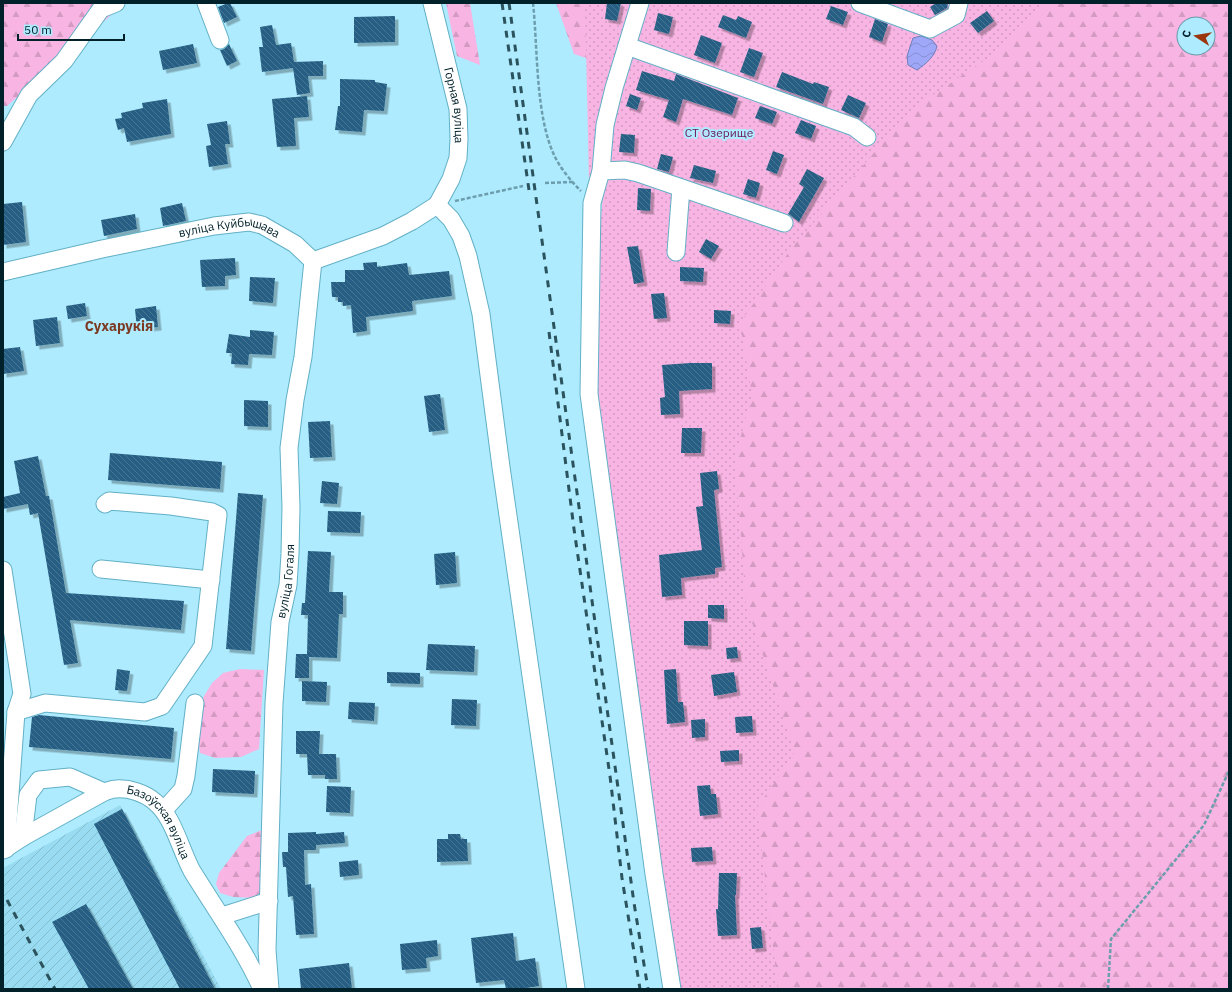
<svg xmlns="http://www.w3.org/2000/svg" width="1232" height="992" font-family="'IBM Plex Sans',sans-serif">
	<style>
		.industrial { fill: url(#industrial-furrows) }
		.forest { fill: url(#forest-firs); fill-rule: evenodd }
		.park { fill: url(#park-dots) }
		.water { fill: url(#water-waves); stroke: #6f7fba }
		.building { fill: url(#building-back-hatch); filter: url(#shadow) }
		.lines { fill: none; stroke-linecap: round; stroke-linejoin: round }
		.minor-casing { stroke: #62b0c6; stroke-width: 19 }
		.path { stroke: #6c9ead; stroke-width: 2.5; stroke-dasharray: 4 2; stroke-linecap: butt }
		.minor { stroke: #fff; stroke-width: 17 }
		.rail { stroke: #2b535e; stroke-width: 3; stroke-dasharray: 7 7; stroke-linecap: butt }
		.labels { text-anchor: middle; stroke-width: 4; stroke-linejoin: round; paint-order: stroke }
		.street-label { font-size: 12px; fill: #00212a; stroke: #aeebfe }
		.park-label { font-size: 12px; fill: #6c1659; stroke: #aeebfe }
		.quarter-label { font-size: 14px; font-weight: bold; fill: #7c3922; stroke: #aeebfe }
	</style>
	<defs>
		<pattern id="industrial-furrows" width="10" height="10" patternUnits="userSpaceOnUse"><rect width="10" height="10" fill="#99dcf1"/><path d="M-1 1l2-2M0 10L10 0M9 11l2-2" fill="none" stroke="#82bccf"/></pattern>
		<pattern id="forest-firs" width="22" height="20" patternUnits="userSpaceOnUse"><rect width="22" height="20" fill="#f8b4e2"/><path d="M5 1l3.5 6h-7zM16 11l3.5 6h-7z" fill="#d39ac2"/></pattern>
		<pattern id="park-dots" width="8" height="8" patternUnits="userSpaceOnUse"><rect width="8" height="8" fill="#f8b4e2"/><path d="M2 2h.1M6 6h.1" fill="none" stroke="#d39ac2" stroke-width="1.8" stroke-linecap="round"/></pattern>
		<pattern id="water-waves" width="16" height="10" patternUnits="userSpaceOnUse"><rect width="16" height="10" fill="#9fa7f8"/><path d="M0 5q4-4 8 0t8 0" fill="none" stroke="#878fd5"/></pattern>
		<pattern id="building-back-hatch" width="6" height="6" patternUnits="userSpaceOnUse"><rect width="6" height="6" fill="#255f83"/><path d="M-1 5l2 2M0 0l6 6M5-1l2 2" fill="none" stroke="#487692"/></pattern>
		<filter id="shadow"><feDropShadow dx="3.5" dy="3.5" stdDeviation="0" flood-color="#0004"/></filter>
	</defs>
	<rect width="100%" height="100%" fill="#aeebfe"/>
	<!-- industrial -->
	<path class="industrial" d="M120,805l13,21 88,163h-218v-121z"/>
	<!-- forest -->
	<path class="forest" d="M3,3h122l-118,103h-4z
		M446,3h24l10,62 -23,-9z
		M556,3h37l5,59 -24,-8z
		M1029,3h200v986h-458l-32,-383 -10,-148 6,-136 50,-78 122,-140zM1184,24h24v24h-24z
		M240,669l24,1 -5,79 -18,8 -26,1 -15,-5 -4,-28 5,-24 11,-18 11,-10z
		M262,830l2,25v35l-11,8 -20,-1 -13,-4 -4,-9 3,-11 28,-37z"/>
	<!-- park -->
	<path class="park" d="M585,3h462l-59,55 -76,51 -121,140 -51,74 12,72 -17,63 11,146 49,148 -38,56 21,181h-98l-46,-303 -38,-291v-123l7,-77 -14,-13z"/>
	<!-- water -->
	<path class="water" d="M921,36l11,4 5,6c-2,10 -11,18 -20,24l-9,-5 -1,-9 6,-18z"/>
	<!-- building -->
	<path class="building" d="M228,3h2l7,14 -13,6 -6,-16z
		M607,3h14l-4,18 -12,-2z
		M936,3h11l1,2 -1,3 -12,7 -5,-8z
		M831,6l17,6 -5,13 -17,-6z
		M987,11l7,10 -16,12 -8,-10z
		M658,13l15,4 -4,17 -15,-4z
		M723,15l13,5 2,-4 14,6 -6,16 -28,-11z
		M395,16v26l-41,1v-26z
		M875,19l13,5 -6,18 -13,-5z
		M272,25l4,20 15,-2 3,19 29,-1v15h-15l2,17 -13,2 -4,-27 -31,4 -3,-25h4l-3,-20z
		M701,35l21,8 -7,20 -21,-8z
		M193,44l4,19 -34,7 -4,-19z
		M229,44l8,17 -10,5 -7,-16 4,-1z
		M749,48l14,5 -9,24 -14,-5z
		M642,71l32,10 2,-7 62,24 -6,17 -49,-16 -7,23 -13,-5 6,-17 -33,-10z
		M782,72l31,12 1,-2 15,5 -6,17 -47,-17z
		M340,79l35,1v2l12,2 -3,27 -20,-1 -2,22 -27,-2 3,-24h2z
		M630,94l11,4 -4,12 -11,-4z
		M848,95l18,8 -7,15 -18,-8z
		M307,96l2,21 -15,1 2,28 -19,1 -5,-48z
		M167,99l4,35 -44,8 -3,-14 -6,2 -3,-11 7,-1 -1,-5 22,-5 -1,-5z
		M760,106l17,6 -5,12 -17,-6z
		M801,120l15,6 -5,13 -16,-6z
		M227,121l3,23h-5l3,20 -19,3 -3,-21 5,-1 -4,-21z
		M621,134l14,1 -1,18 -15,-1z
		M773,151l11,4 -7,19 -11,-4z
		M661,154l12,3 -4,15 -12,-3z
		M694,165l22,6 -3,12 -23,-5z
		M807,169l17,9 -25,44 -11,-8 16,-27 -5,-3z
		M748,179l12,4 -4,15 -13,-4z
		M638,188l13,1 -1,22 -13,-1z
		M22,202l4,40 -23,3v-41z
		M182,203l4,18 -23,5 -3,-18z
		M135,214l2,15 -33,7 -3,-16z
		M706,239l13,7 -8,13 -12,-7z
		M638,246l6,36 -10,2 -7,-37z
		M235,258l1,17 -11,1v10l-23,1 -2,-27z
		M377,262v5l30,-4 2,12 40,-4 3,25 -40,5 1,10 -47,6 1,14 -14,2 -2,-28 -8,1v-4h-5v-5h-6l-1,-15h14v-12h19l-1,-7z
		M680,267l24,1 -1,14 -23,-1z
		M250,277l25,1 -2,25 -24,-2z
		M664,293l3,25 -13,1 -3,-25z
		M85,303l2,13 -19,3 -2,-13z
		M156,306l2,21 -21,2 -2,-20z
		M714,310l17,1 -1,13 -16,-1z
		M57,317l3,26 -24,3 -3,-26z
		M250,330l24,2 -2,23 -23,-1 -1,11 -17,-1 1,-11h-6l3,-19 21,3z
		M20,347l4,24 -21,3v-25z
		M690,363h22v26l-33,2 1,23 -19,1 -1,-17 5,-1 -3,-32z
		M440,394l5,36 -16,2 -5,-36z
		M244,400l24,1v26l-24,-1z
		M330,421l2,36 -22,1 -2,-36z
		M682,428h20l-1,25h-20z
		M110,453l112,9 -2,27 -112,-9z
		M38,456l8,40h3l17,97 118,8 -3,29 -111,-10 8,43 -14,2 -26,-152 -8,2 -2,-11 -25,5v-12l17,-4 -6,-32z
		M717,471l2,18 -5,1 8,77 -7,1v6l-34,4 1,17 -20,2 -3,-42 43,-5 -6,-43 7,-1 -3,-33z
		M322,481l17,2 -2,21 -17,-1z
		M238,493l25,2 -12,156 -25,-2z
		M328,511l33,1 -1,21 -33,-1z
		M308,551l23,1 -2,40h14v22h-4l-2,44 -28,-1v21h-14l1,-24h11l1,-39h-7l1,-12h3z
		M455,552l2,31 -21,2 -2,-31z
		M708,605h16v14l-16,-1z
		M684,621h24v25l-24,-1z
		M428,644l47,2 -1,26 -48,-2z
		M737,647l1,11 -11,1 -1,-11z
		M117,669l13,2 -3,20 -12,-1z
		M676,669l2,33h5l2,20 -18,2 -3,-54z
		M387,672l33,1v11l-33,-1z
		M734,672l3,20 -23,4 -3,-21z
		M302,681l25,1 -1,20 -24,-1z
		M452,699l25,1 -1,26 -25,-1z
		M349,702l26,1 -1,18 -26,-2z
		M39,715l135,13 -3,31 -142,-12 3,-30z
		M752,716l1,16 -17,1 -1,-16z
		M705,719v18l-13,1 -1,-18z
		M296,731h24l-1,23h17l1,25h-12v-4h-17l-1,-21h-11z
		M739,750v11l-18,1 -1,-11z
		M213,769l42,2 -1,23 -42,-2z
		M710,785l1,9h5l2,20 -18,2 -3,-30z
		M327,786l24,1 -1,26 -24,-1z
		M122,809l93,180h-35l-86,-165z
		M316,832v2l28,-2 1,11 -29,2v5h-12l1,35 6,-1 3,50 -18,1 -3,-39 -5,1 -2,-30h-3l-1,-15h6v-19z
		M448,834h12l1,5h6l1,22 -31,1v-23h11z
		M712,847l1,14 -21,1 -1,-14z
		M358,860l1,15 -19,2 -1,-15z
		M719,873h18l-1,22h-1l2,40 -19,1 -2,-27h2z
		M86,904l47,85h-44l-37,-67z
		M761,927l2,21 -11,1 -2,-21z
		M513,933l3,28 19,-3 4,28 -20,3h-13l-2,-9 -28,3 -5,-45z
		M437,940l1,16 -12,2 1,10 -25,2 -2,-26z
		M349,963l3,26h-51l-2,-20z"/>
	<g class="lines">
		<!-- minor casing -->
		<g class="minor-casing">
			<g id="minor">
				<path d="M206,3l14,37"/>
				<path id="s1" d="M432,3l26,106 1,30 -1,19 -7,21 -14,26"/>
				<path d="M640,3l-26,85 -9,37 -4,46 -9,32 -3,191 65,480 18,115"/>
				<path d="M860,3l70,26 26,-14 3,-12"/>
				<path d="M627,46l227,81 13,10"/>
				<path d="M3,142l26,-47 35,-34 37,-52 15,-6"/>
				<path d="M601,171l24,-1 13,3 146,50"/>
				<path d="M437,205l14,14 10,17 7,20 13,58 20,153 75,522"/>
				<path d="M676,252l5,-64"/>
				<path d="M313,261l70,-25 29,-15 25,-16"/>
				<path id="s2" d="M3,272l99,-23 112,-23 35,-4 13,3 33,19 18,17"/>
				<path d="M101,569l110,11"/>
				<path d="M3,570l19,124 -6,18 -10,137"/>
				<path d="M16,712l29,-9 100,9 17,-6 41,-60 15,-131 -6,-3 -41,-6 -62,-5 -4,3"/>
				<path d="M164,810l19,-21 3,-13 9,-73"/>
				<path d="M23,837l5,-42 11,-15 31,-3 34,15"/>
				<path id="s3" d="M3,850l20,-13 81,-45c4,-1 8,-3 12,-3 13,-1 29,4 39,13 18,14 26,49 37,69 24,39 51,76 70,118"/>
				<path d="M222,916l47,-15"/>
				<path id="s4" d="M270,989l-3,-39 7,-247 6,-81 8,-37 2,-31 1,-47 -2,-59 6,-48 8,-43 10,-96"/>
			</g>
		</g>
		<!-- path -->
		<path class="path" d="M533,3c5,46 2,113 22,154 6,12 16,24 26,34
			M545,183l27,-1
			M455,201l68,-15
			M1108,989l3,-50 93,-114 25,-54"/>
		<!-- minor -->
		<use href="#minor" class="minor"/>
		<!-- rail -->
		<path class="rail" d="M502,3l28,194
			M509,3l125,900 14,86
			M549,332l25,197 36,247 12,102 18,111
			M7,900l48,89"/>
	</g>
	<g class="labels">
		<!-- street labels -->
		<g class="street-label">
			<text dy="4" stroke="none"><textPath href="#s1" startOffset="105">Горная вуліца</textPath></text>
			<text dy="4" stroke="none"><textPath href="#s2" startOffset="232">вуліца Куйбышава</textPath></text>
			<text dy="4" stroke="none"><textPath href="#s4" startOffset="409">вуліца Гогаля</textPath></text>
			<text dy="4" stroke="none"><textPath href="#s3" startOffset="188">Базоўская вуліца</textPath></text>
		</g>
		<!-- park labels -->
		<g class="park-label">
			<text x="719" y="137">СТ Озерище</text>
		</g>
		<!-- quarter labels -->
		<g class="quarter-label">
			<text x="119" y="331">Сухарукія</text>
		</g>
	</g>
	<!-- border -->
	<rect width="1232" height="992" fill="none" stroke="#00212a" stroke-width="8"/>
	<!-- north arrow -->
	<g transform="translate(1196 36) rotate(282)"><circle r="19" fill="#aeebfe" stroke="#689aa9"/>
	<path d="M0-3L7 15L0 10L-7 15Z" fill="#9b350c"/>
	<text y="-6" font-size="11" font-weight="bold" text-anchor="middle" fill="#00212a">С</text>
	</g>
	<!-- scale -->
	<path d="M18 34v6h106v-6" fill="none" stroke="#00212a" stroke-width="2"/>
	<text x="24" y="34" font-size="12" fill="#00212a" stroke="#aeebfe" stroke-width="3" paint-order="stroke">50 m</text>
</svg>
